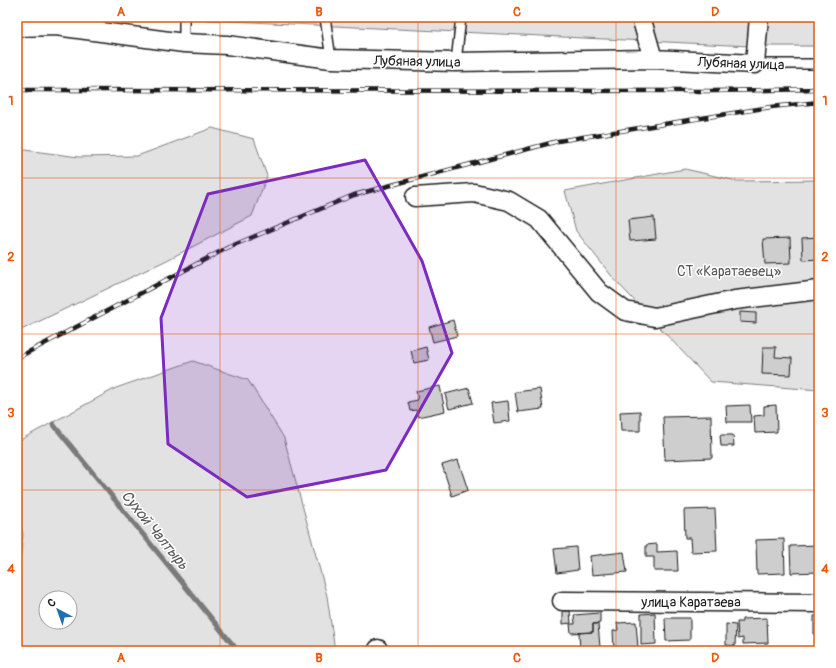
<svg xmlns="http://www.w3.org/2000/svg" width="836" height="668" font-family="Pangolin,sans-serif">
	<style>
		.green { fill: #e2e2e2; stroke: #7f7f7f; fill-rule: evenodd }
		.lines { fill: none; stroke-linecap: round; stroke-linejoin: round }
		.stream { stroke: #7a7a7a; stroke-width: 5 }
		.building { fill: #cecece; stroke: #1c1c1c }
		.service-casing { stroke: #1c1c1c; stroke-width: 12 }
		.minor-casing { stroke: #1c1c1c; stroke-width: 21 }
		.service { stroke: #fff; stroke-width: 9 }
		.minor { stroke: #fff; stroke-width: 18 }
		.rail-casing { stroke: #1c1c1c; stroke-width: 4.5 }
		.rail { stroke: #fff; stroke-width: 3; stroke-dasharray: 9; stroke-linecap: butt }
		.marked { fill: #7b2cbf; fill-opacity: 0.2; stroke: #7b2cbf; stroke-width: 3; stroke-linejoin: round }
		.grid { fill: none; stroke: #e8590c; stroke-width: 1; stroke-opacity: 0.55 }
		.labels { text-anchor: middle; stroke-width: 3; stroke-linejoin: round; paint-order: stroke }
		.street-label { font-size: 14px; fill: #1c1c1c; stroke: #fff }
		.park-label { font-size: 14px; fill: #575757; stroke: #fff }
		.water-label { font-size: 15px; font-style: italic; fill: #5a5a5a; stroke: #fff }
		.neatline { fill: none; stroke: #e8590c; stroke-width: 1.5 }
		.grid-label { font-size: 13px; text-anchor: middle; font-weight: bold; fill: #e8590c }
	</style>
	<rect width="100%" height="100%" fill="#fff"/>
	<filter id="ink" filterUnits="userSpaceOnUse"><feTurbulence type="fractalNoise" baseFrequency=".025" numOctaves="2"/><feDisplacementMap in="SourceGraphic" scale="8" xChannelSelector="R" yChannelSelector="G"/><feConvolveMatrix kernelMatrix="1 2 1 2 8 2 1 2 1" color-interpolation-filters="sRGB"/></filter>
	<g filter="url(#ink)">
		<!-- green -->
		<path class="green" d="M176,17h643v29h-69l-541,-26z
			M212,128l42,11 13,37 -15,40 -87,45 -148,71v-182h8l54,7 58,-1z
			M685,169l52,12 82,-1v210l-108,-8 -97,-103 -38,-48 -11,-40z
			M193,361l55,19 36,58 43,158 8,55h-318v-68l1,-1 5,-48 -6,-19v-71l3,-4 96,-52zM46,598h24v24h-24z"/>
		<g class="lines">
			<!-- stream -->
			<path class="stream" d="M53,424l185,227"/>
		</g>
		<!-- building -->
		<path class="building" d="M654,217l2,22 -26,2 -2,-21z
			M819,237v22l-16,1 -1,-22z
			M790,238l1,25 -26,1 -2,-25z
			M740,312l16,1v10l-16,-1z
			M453,320l4,16 -24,6 -4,-15z
			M426,347l3,13 -15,3 -3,-12z
			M763,347h13l-1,10 17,1 -1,17 -29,-1z
			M440,386l5,25 -27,6 -2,-7 -6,1 -2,-9 10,-2 -2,-9z
			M469,388l4,15 -24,6 -4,-15z
			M540,389l3,20 -25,3 -3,-20z
			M508,401l2,20 -16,2 -3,-20z
			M750,405l1,17h-24l-1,-16z
			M776,405l1,27 -22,1 -1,-17 10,-1v-9z
			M640,411v20h-19l-1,-19z
			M711,416l1,42 -47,2 -2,-43z
			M720,435h13l1,11h-13z
			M458,460l10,30 -16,6 -10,-31z
			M715,509l2,42 -26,1 -1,-14h-5l-1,-28z
			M784,539l1,34 -28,1 -1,-34z
			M657,544v8l20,-1 1,20h-24v-14h-8v-12z
			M819,545v27l-28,1 -1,-27z
			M576,547l2,23 -21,3 -3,-24z
			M624,552l3,20 -35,3 -2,-19z
			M563,611h7l1,12 -8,1z
			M600,613v10l-7,1v8l-22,1 -1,-9h5l-1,-9z
			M655,613l1,31 -15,1v-31z
			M814,616h5v18h-5z
			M665,618h25v22l-24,1z
			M767,618l1,25 -25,1v-6l-5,1 -1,-17h5v-3z
			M636,622l2,26 -24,2 -1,-19 5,-1 -1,-7z
			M593,624h5l2,23 -20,2 -1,-16 14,-1z
			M726,624l10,1 -1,21 -9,-1z
			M726,647h10v4h-10z
			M749,648v3h-8v-2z"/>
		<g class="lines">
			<!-- service casing -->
			<g class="service-casing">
				<path id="service" d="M184,17v26
					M325,17l6,42
					M456,62l5,-45
					M755,64h64"/>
			</g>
			<!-- minor casing -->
			<g class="minor-casing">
				<path id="minor" d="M641,17l12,42
					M17,27l39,-1 128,17 43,2 104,14 125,3 197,-3 102,5 4,-47
					M415,197l59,-4 35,8 30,18 60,73 26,19 30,6 80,-17 84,-10
					M562,601l257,2
					M378,649v2"/>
			</g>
			<!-- service -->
			<use href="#service" class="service"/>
			<!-- minor -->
			<use href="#minor" class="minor"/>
			<!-- rail casing -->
			<g class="rail-casing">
				<path id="rail" d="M17,90l696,1 106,-2
					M17,358l212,-111 125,-52 204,-54 213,-34 48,-5"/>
			</g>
			<!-- rail -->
			<use href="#rail" class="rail"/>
		</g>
	</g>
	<!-- marked area -->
	<path class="marked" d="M365,160l57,101 30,92 -66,117 -139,27 -79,-53 -7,-126 47,-124z"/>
	<!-- grid -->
	<path class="grid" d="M220,17v634M418,17v634M616,17v634M17,178h802M17,334h802M17,490h802"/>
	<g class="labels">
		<!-- street labels -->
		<g class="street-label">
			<text transform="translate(417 61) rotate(1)" y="5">Лубяная улица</text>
			<text transform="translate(741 63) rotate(2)" y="5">Лубяная улица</text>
			<text x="691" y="607">улица Каратаева</text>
		</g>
		<!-- park labels -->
		<g class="park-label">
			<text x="729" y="276">СТ «Каратаевец»</text>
		</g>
		<!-- water labels -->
		<g class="water-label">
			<text transform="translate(155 530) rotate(51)" y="5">Сухой Чалтырь</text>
		</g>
	</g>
	<!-- margin -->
	<rect width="836" height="668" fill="none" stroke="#fff" stroke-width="44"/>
	<!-- north arrow -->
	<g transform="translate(58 610) rotate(319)"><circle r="19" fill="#ffffff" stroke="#a4a4a4"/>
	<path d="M0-3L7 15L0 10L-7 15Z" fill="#1f6fb2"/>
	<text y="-6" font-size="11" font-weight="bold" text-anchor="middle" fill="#1c1c1c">С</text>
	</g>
	<rect x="22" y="22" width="792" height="624" class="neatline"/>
	<g class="grid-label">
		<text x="121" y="16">A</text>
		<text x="319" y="16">B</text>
		<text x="517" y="16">C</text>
		<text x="715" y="16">D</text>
		<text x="11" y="105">1</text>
		<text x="825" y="105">1</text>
		<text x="11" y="261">2</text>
		<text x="825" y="261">2</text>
		<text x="11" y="417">3</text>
		<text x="825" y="417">3</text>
		<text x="11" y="573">4</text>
		<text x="825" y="573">4</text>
		<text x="121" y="662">A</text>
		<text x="319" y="662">B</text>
		<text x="517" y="662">C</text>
		<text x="715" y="662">D</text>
	</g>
</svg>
